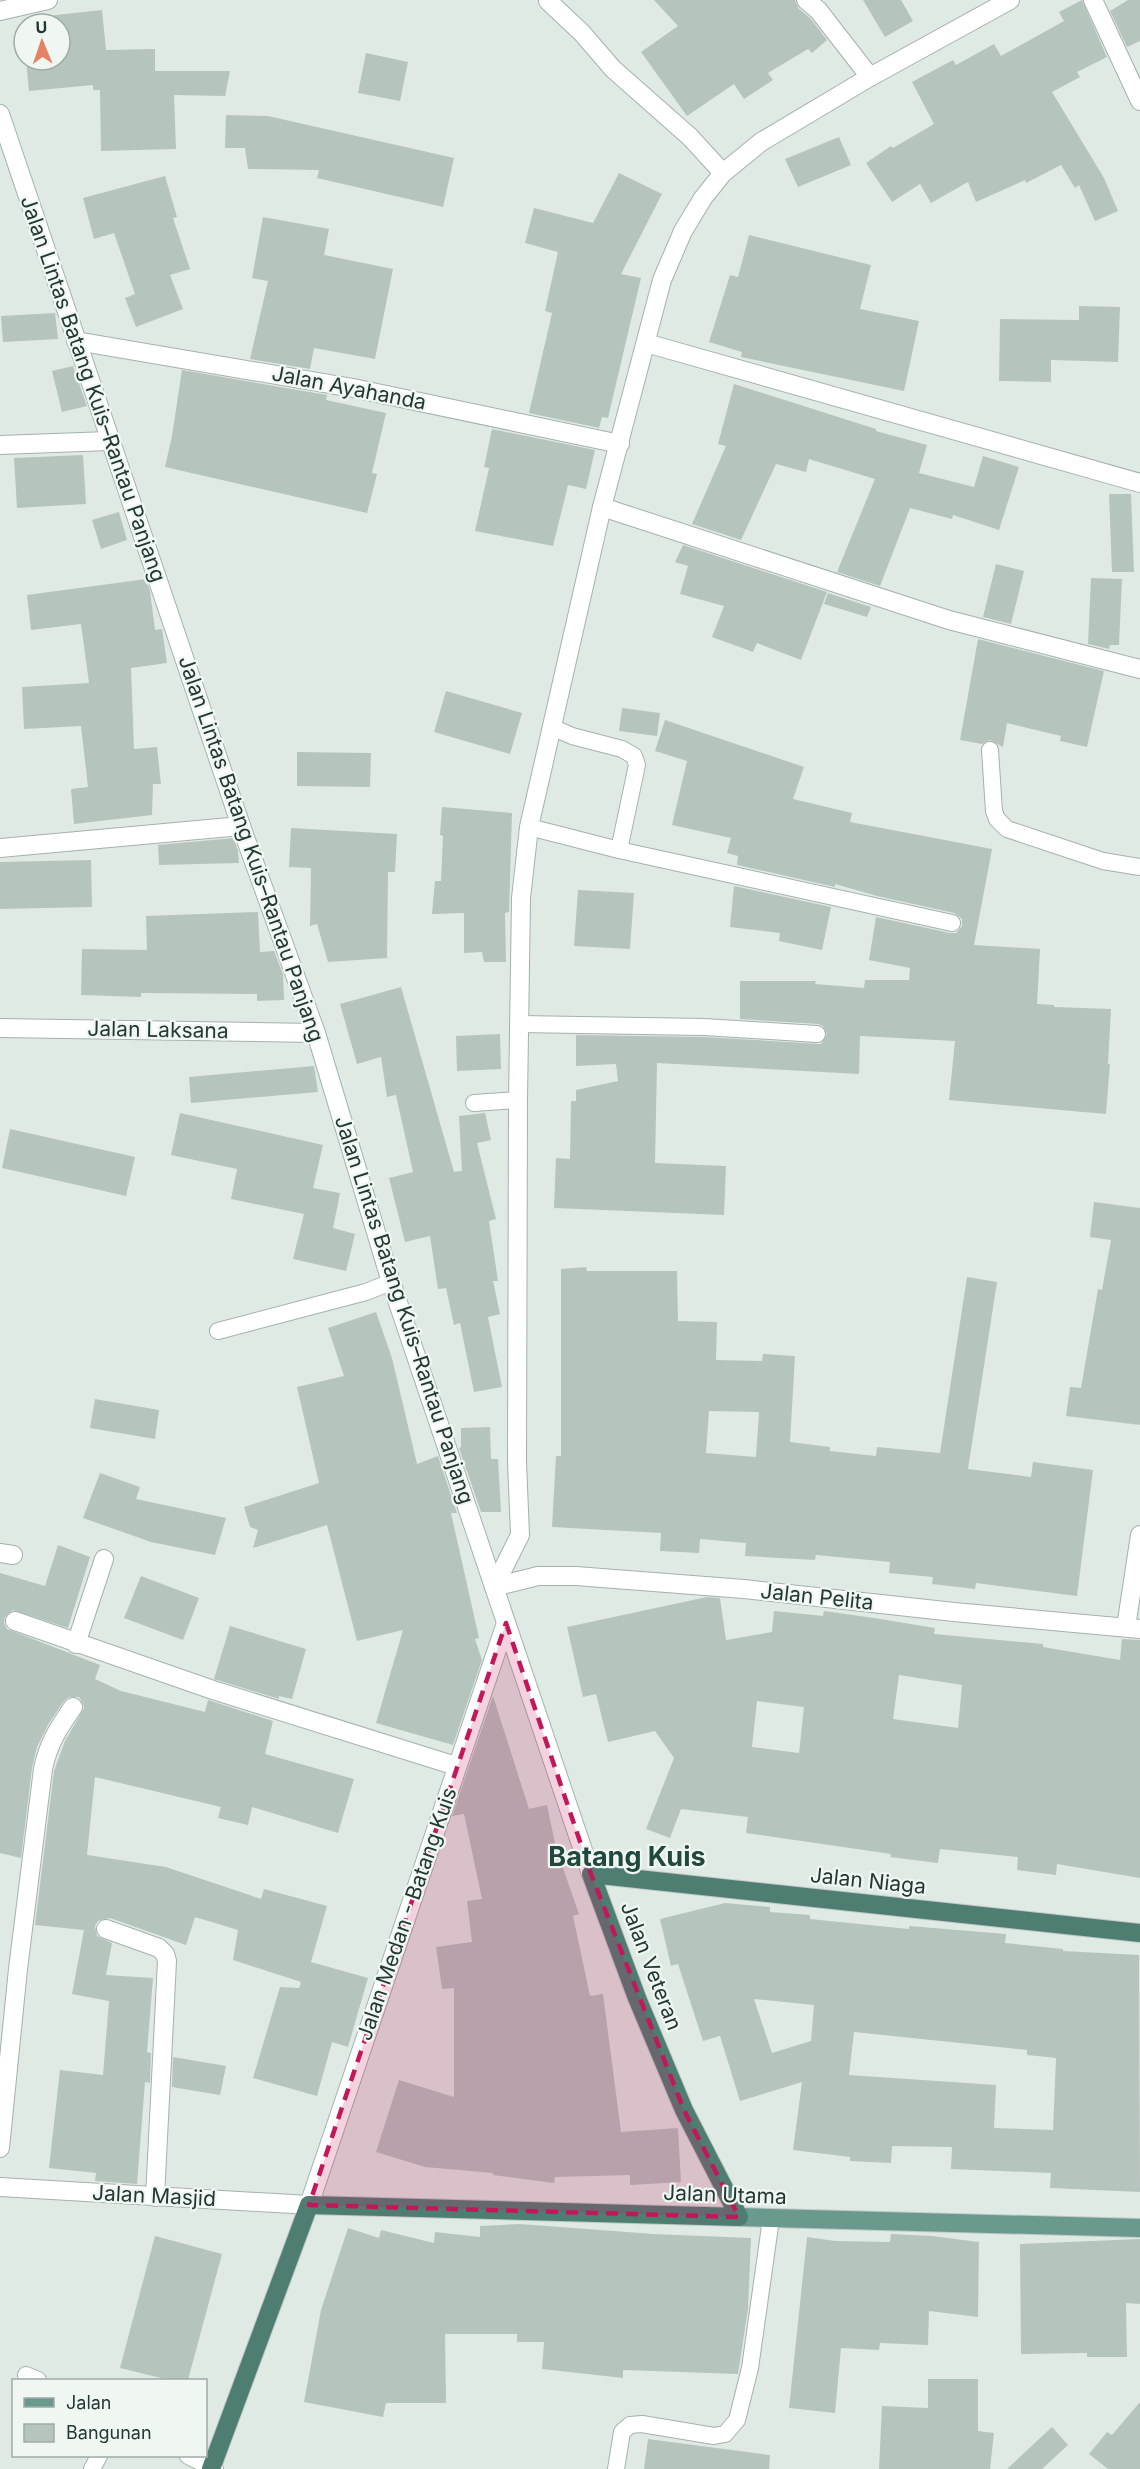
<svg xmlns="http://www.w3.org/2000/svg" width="1140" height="2469" font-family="Inter,sans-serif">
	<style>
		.building { fill: #b6c4be; fill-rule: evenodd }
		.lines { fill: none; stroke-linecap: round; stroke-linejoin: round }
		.service-casing { stroke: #a4b1ac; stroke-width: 18 }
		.minor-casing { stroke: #a4b1ac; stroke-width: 20 }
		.tertiary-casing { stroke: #a4b1ac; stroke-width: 20 }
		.secondary-casing { stroke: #a1b4ad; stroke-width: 20 }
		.primary-casing { stroke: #c1c7c6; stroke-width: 20 }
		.trunk-casing { stroke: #c1c7c6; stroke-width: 20 }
		.service { stroke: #fff; stroke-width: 16 }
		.minor { stroke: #fff; stroke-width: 18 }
		.tertiary { stroke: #fff; stroke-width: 18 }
		.secondary { stroke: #fff; stroke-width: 18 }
		.primary { stroke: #699a8d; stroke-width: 18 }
		.trunk { stroke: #4e7e72; stroke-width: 18 }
		.marked { fill: #c2185b; fill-opacity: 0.2; stroke: #c2185b; stroke-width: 4.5; stroke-dasharray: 12 8; stroke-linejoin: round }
		.labels { text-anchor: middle; stroke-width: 4.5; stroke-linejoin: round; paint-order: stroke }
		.street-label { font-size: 21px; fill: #233832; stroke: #f0f7f3 }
		.district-label { font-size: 27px; font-weight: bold; fill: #21483e; stroke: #f0f7f3 }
	</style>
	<rect width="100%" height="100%" fill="#e0eae5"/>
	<!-- building -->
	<path class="building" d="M654,0h141l3,8 12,10 17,22 -15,13 -4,-4 -40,24 5,7 -29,19 -10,-15 -47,32 -46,-64 37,-26z
		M863,0h38l12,21 -28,16z
		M1082,0l25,57 -30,15 3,5 -28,15 52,86 14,33 -23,10 -16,-36 -4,3 -14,-23 -35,18 -1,-3 -49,22 -8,-20 -37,21 -11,-19 -28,18 -26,-39 25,-17 2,2 41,-24 -22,-42 41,-22 3,5 38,-21 7,12 63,-35 -5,-9z
		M1128,0h12v41l-13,6 -17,-36z
		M102,10l4,40 49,-1v22h75l-5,25 -51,-1 2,54 -75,2 -1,-61h-7v-5l-64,6 -3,-31h34v-36h-21l-1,-7z
		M366,53l42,9 -8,39 -42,-8z
		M226,115l42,1 186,42 -11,49 -126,-29 2,-8 -71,-1 -3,-21h-20z
		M839,137l12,28 -53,22 -13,-28z
		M619,173l43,21 -41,80 20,4 -33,140 -6,-1 -3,11 -70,-15 23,-100 -7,-2 13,-59 -33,-9 9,-35 59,15z
		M165,176l12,41 -4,1 17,51 -20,6 13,34 -47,18 -11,-29 10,-4 -21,-61 -20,6 -11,-41z
		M263,217l66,12 -5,26 69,14 -18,90 -61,-11 -4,21 -60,-10 18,-78 -16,-3z
		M749,235l122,30 -11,44 59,12 -15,70 -163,-34 1,-5 -33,-10 21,-67 8,2z
		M1079,306l41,1 -2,55 -67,-2v22l-52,-1 1,-62 79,1z
		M55,313l3,26 -55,3 -2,-26z
		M73,366l14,40 -25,6 -10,-41z
		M182,370l145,25 -1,5 60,13 -14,60 5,1 -10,39 -202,-46 7,-31z
		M734,384l142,45v2l51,14 -8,28 55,14 9,-31 36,11 -20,63 -46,-15 -1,4 -42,-11 -30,78 -43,-14 38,-93 -66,-20 -3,13 -30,-8 -35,76 -49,-16 34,-78 -8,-2z
		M492,429l103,21 -9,39 -18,-4 -15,61 -78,-15 14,-63 -5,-1z
		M83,455l3,49 -69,4 -3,-50z
		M1109,494h22l3,78h-22z
		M119,512l8,28 -26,9 -9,-29z
		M683,545l144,47 -26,68 -44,-17 -4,9 -41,-15 12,-31 -44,-12 8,-28 -13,-4z
		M996,564l28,7 -13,53 -28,-7z
		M1091,578l31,1 -3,66h-9l-1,4 -21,-5z
		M146,579l4,12 5,39 7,-1 5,34 -36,5 3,81 23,-2 4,37h-8l-1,31 -78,9 -3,-35 17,-2 -7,-61 -57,3 -2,-42 67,-4 -8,-59 -50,6 -4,-35z
		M828,593l43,14 -4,10 -43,-13z
		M978,639l126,32 -17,76 -27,-6 1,-5 -54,-13 -4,24 -13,-7 -8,4 -22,-4z
		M446,691l76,22 -12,41 -76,-22z
		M622,708l38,5 -3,23 -38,-5z
		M665,720l139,47 -11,32 59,14 -2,9 142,27 -18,96 66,4 -3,55 17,1v2l57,2 -3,55h2l-4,50 -157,-14 6,-59 -95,-5 -1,38 -202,-11 -2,100 71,3 -2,49 -170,-7 2,-50 14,1 1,-58h5v-11l42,-9 -2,-17 -40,2v-31l128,2 117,7 6,-10 -4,-8 -5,-2 -78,-5v-38h76l-1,3 49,4 1,-8h44l1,-12 -41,-8 7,-43 74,16h6l6,-7v-7l-8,-6 -77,-17 -42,-12v3l-98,-22 1,-9 -11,-3 4,-15 -59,-13 15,-64 -32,-10z
		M297,752l74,1 -1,34 -73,-1z
		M442,807l70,6 -3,99 -4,1 1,49h-22l-2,-10 -18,1v-40l-32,1 3,-33h6l2,-45 -3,-1z
		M291,828l106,6 -2,38h-7l-1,86 -59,4 -11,-38 -7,2 1,-58 -22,-1z
		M234,838l4,13 1,12 -80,2 -1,-20z
		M91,860l1,47 -92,2v-47z
		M734,886l97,21 -9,43 -43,-9 1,-8 -50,-6z
		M578,890l56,3 -4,56 -56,-3z
		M258,912l2,40 14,-1 9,23 1,26 -27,1v-7l-116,-1v4l-60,-2 1,-46 65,1 -1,-34z
		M401,987l53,185 8,-1 -3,-55 26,-3 6,27 -14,3 19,76 -7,2 9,60h-5l7,33 -12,3 14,70 -28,5 -14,-69 -6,2 -8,-37 -8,1 -8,-53 -25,6 -16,-64 24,-6 -17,-77 -9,2 -6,-40 -24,7 -17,-60z
		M500,1034l1,35 -44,2 -1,-35z
		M314,1066l4,26 -127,11 -2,-26z
		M180,1113l143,32 -10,43 27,5 -7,35 22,6 -9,37 -53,-12 11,-45 -73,-15 6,-30 -66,-14z
		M10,1129l125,28 -9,39 -124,-28z
		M1094,1202l46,6v217l-74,-9 4,-29 11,1 17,-99 4,1 9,-50 -21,-3z
		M586,1267l1,4h90l1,50 39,1 -1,38 46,1 1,-7 32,2 -5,86 40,5v4l46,5 1,-9 63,6 27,-176 30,5 -29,187 63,8 2,-15 60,8 -16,126 -101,-13 -1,6 -43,-5 1,-7 -44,-4 1,-11 -74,-7 -1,5 -70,-4 1,-13 -46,-4 -1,14 -39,-2 1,-18 -109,-6 4,-71h5v-187zM709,1411l50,1 -3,45 -50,-4z
		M376,1312l16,46 25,106 21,-8 19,57h-6l28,125 -4,1 7,21 -29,85 -77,-22 27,-93 -46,11 -30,-116 -74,23 5,-18 -8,-3 -6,-20 75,-24 -22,-96 47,-11 -16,-48z
		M95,1399l64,11 -4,29 -65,-11z
		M490,1427l1,32h7l3,53h-20l-22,-64 2,-1v-19z
		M100,1473l40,14 -4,12 90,19 -11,37 -64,-13 -68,-24z
		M58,1545l32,12 -22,71 -55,-18 -8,7 -1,6 3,6 93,36 -5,14 26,12 84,21 3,-12 65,21 -8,33 89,25 -16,54 -86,-26 -4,18 -30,-7 3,-11 -126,-30 -8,78 79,12 95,32 3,-10 63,17 -16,56 57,16 -20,69 -16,-5 -15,54 -64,-18 27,-91 19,1 2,-6 -68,-22 5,-30 -43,-13 -9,28 -76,-27 -12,3 -3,5 2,10 15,7 -6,32 47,3 -6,74 4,1 -1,30 -5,-1 -8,102 -42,-3 1,-8 -47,-5 11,-98 43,5 6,-74 -37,-7 12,-64 -49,-5 19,-154 11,-30 19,-33 -1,-5 -4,-6h-10l-5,4 -15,22 -12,24 -5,21 -11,90 -21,-5v-280l45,13z
		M141,1576l58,22 -16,42 -59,-22z
		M707,1597l13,1 6,42 46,-8 2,-21 49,5 1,-5 50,7 61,10 -1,6 109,10v3l77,13 2,-21 18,1v238l-83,-14 -1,11 -39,-5 1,-13 -78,-8 -2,14 -48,-6 1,-3 -145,-21 2,-16 -67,-8 -11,29 -24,-9 28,-71 -19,-27 -47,11 -12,-48 -13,3 -16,-70zM899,1675l63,10 -4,43 -65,-9zM757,1701l47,6 -5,46 -47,-6z
		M230,1626l76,23 -14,50 -13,-3v3l-65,-20z
		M493,1696l36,113 18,-4 9,43 23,66 -6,2 17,80 13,-2 18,138 57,-4 3,54 -51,3v-10l-75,2 -1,6 -61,-8v-2l-68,-6 -49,-15 23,-72 55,17v-109l-12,1 -6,-42 36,-5 -5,-41 15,-2 -18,-85 -12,2z
		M725,1903l45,4v5l40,3v4l99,10v-3l97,8 -1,9 58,6v2l76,4 1,237 -90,-4 1,-15 -100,-4 1,-22 -60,-1 -1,17 -41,-2v-4l-57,-7 9,-68 -62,19 -20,-65 -17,5 -25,-77 -7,2 -11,-47zM754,1999l60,6 -3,36 -39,12zM854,2032l173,18v5l29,3 -3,72 -59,-2 2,-43 -147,-10z
		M173,2057l53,9 -6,29 -48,-8z
		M520,2224l134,10 97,4 -3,71 -10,65 -115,-4v8l-81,-9 2,-27h-27v-8h-72l1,69h-60l-3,14 -79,-15 17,-92 27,-82 31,10 2,-8 53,13 1,-11 45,5v-11z
		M891,2234l41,2 47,6 -1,75 -49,-6 -1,34 -48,-2 -1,7 -38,-2 -6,65 -46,-5 18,-171 28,4 55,1z
		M155,2236l67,18 -34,126h-19l-49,-12z
		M1140,2239v65l-14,-1 1,54h-40v-4l-66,1 -1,-110z
		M928,2379h50v52l16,2 -4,36h-111l3,-63 46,2z
		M1140,2402v67h-32l-19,-15 18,-22 5,3z
		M1052,2427l16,18 -26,24h-35z
		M648,2439l122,16 -1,14h-125z"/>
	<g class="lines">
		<!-- service casing -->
		<g class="service-casing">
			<path id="service" d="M554,728l18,8 50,13 12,7 3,9 -18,85
				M990,750l4,61 3,8 10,10 96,32 37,6
				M529,827l90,23 333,73
				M519,1024l185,3 113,7
				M474,1103l44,-3
				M218,1331l148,-39 25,-10
				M26,2375l12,5
				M188,2456l27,13
				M92,2469l7,-13
				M616,2469l6,-37 8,-7 12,-1 72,12 11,-2 12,-14 13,-52 21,-149"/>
		</g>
		<!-- minor casing -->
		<g class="minor-casing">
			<path id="minor" d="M806,0l12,10 52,67
				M1093,0l47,101
				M548,1l34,32 31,36 77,68 33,36
				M0,11l48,-11
				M76,341l277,47 267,56
				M646,343l494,140
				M0,445l109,-4
				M602,507l347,113 191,49
				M0,848l241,-22
				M0,1028l316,5
				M0,1553l13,2
				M15,1621l198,69 243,76
				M1126,1627l14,-92
				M76,1644l28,-85
				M106,1929l53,19 6,6 2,7 -12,236
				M0,2148l18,-179 25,-200c5,-25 16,-42 30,-62
				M0,2187l309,18"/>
		</g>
		<!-- tertiary casing -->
		<g class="tertiary-casing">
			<path id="tertiary" d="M494,1587l26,-52 -3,-73 1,-362 3,-202 8,-71 73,-320 60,-227 21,-49 20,-33 20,-25 38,-31 109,-65 140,-77
				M494,1587l44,-11h38l168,13 210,23 186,17"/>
		</g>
		<!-- secondary casing -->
		<g class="secondary-casing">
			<path id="secondary" d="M0,114l241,712 75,207 75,249 200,592
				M309,2205l197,-582"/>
		</g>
		<!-- primary casing -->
		<g class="primary-casing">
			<path id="primary" d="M739,2217l401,11"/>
		</g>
		<!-- trunk casing -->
		<g class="trunk-casing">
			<path id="trunk" d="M211,2469l98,-264 430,12 -55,-107 -47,-112 -46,-124 549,59"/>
		</g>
		<!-- service -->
		<use href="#service" class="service"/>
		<!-- minor -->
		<use href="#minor" class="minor"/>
		<!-- tertiary -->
		<use href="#tertiary" class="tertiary"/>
		<!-- secondary -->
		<use href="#secondary" class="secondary"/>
		<!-- primary -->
		<use href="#primary" class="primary"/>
		<!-- trunk -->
		<use href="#trunk" class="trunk"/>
	</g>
	<!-- marked area -->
	<path class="marked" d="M506,1623l85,251 93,236 55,107 -430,-12z"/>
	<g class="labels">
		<!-- street labels -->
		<g class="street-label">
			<text transform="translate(349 388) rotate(11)" y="7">Jalan Ayahanda</text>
			<text transform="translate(93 389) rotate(71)" y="7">Jalan Lintas Batang Kuis–Rantau Panjang</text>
			<text transform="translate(251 849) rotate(71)" y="7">Jalan Lintas Batang Kuis–Rantau Panjang</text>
			<text transform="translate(158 1030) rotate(1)" y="7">Jalan Laksana</text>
			<text transform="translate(404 1310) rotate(72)" y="7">Jalan Lintas Batang Kuis–Rantau Panjang</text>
			<text transform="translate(817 1597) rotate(6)" y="7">Jalan Pelita</text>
			<text transform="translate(868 1881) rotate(6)" y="7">Jalan Niaga</text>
			<text transform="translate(407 1914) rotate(-71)" y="7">Jalan Medan - Batang Kuis</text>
			<text transform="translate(651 1966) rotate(69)" y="7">Jalan Veteran</text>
			<text transform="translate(725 2195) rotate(2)" y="7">Jalan Utama</text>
			<text transform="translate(154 2196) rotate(3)" y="7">Jalan Masjid</text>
		</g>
		<!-- district labels -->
		<g class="district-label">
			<text x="627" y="1866">Batang Kuis</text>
		</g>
	</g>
	<!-- legend -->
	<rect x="12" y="2379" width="195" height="78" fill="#f0f7f3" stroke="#9eaba6" stroke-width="1.5"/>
	<rect x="24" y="2398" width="30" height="9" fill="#699a8d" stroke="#9eaba6" stroke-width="1.5"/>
	<text x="66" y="2409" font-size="18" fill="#233832">Jalan</text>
	<rect x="24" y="2424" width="30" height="18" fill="#b6c4be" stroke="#9eaba6" stroke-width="1.5"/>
	<text x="66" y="2439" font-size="18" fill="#233832">Bangunan</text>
	<!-- north arrow -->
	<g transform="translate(42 42) rotate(358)"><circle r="28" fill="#f0f7f3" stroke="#9eaba6" stroke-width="1.5"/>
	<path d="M0-4.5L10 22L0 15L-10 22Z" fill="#e38265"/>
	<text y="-9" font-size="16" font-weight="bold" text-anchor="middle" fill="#233832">U</text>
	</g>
</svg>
